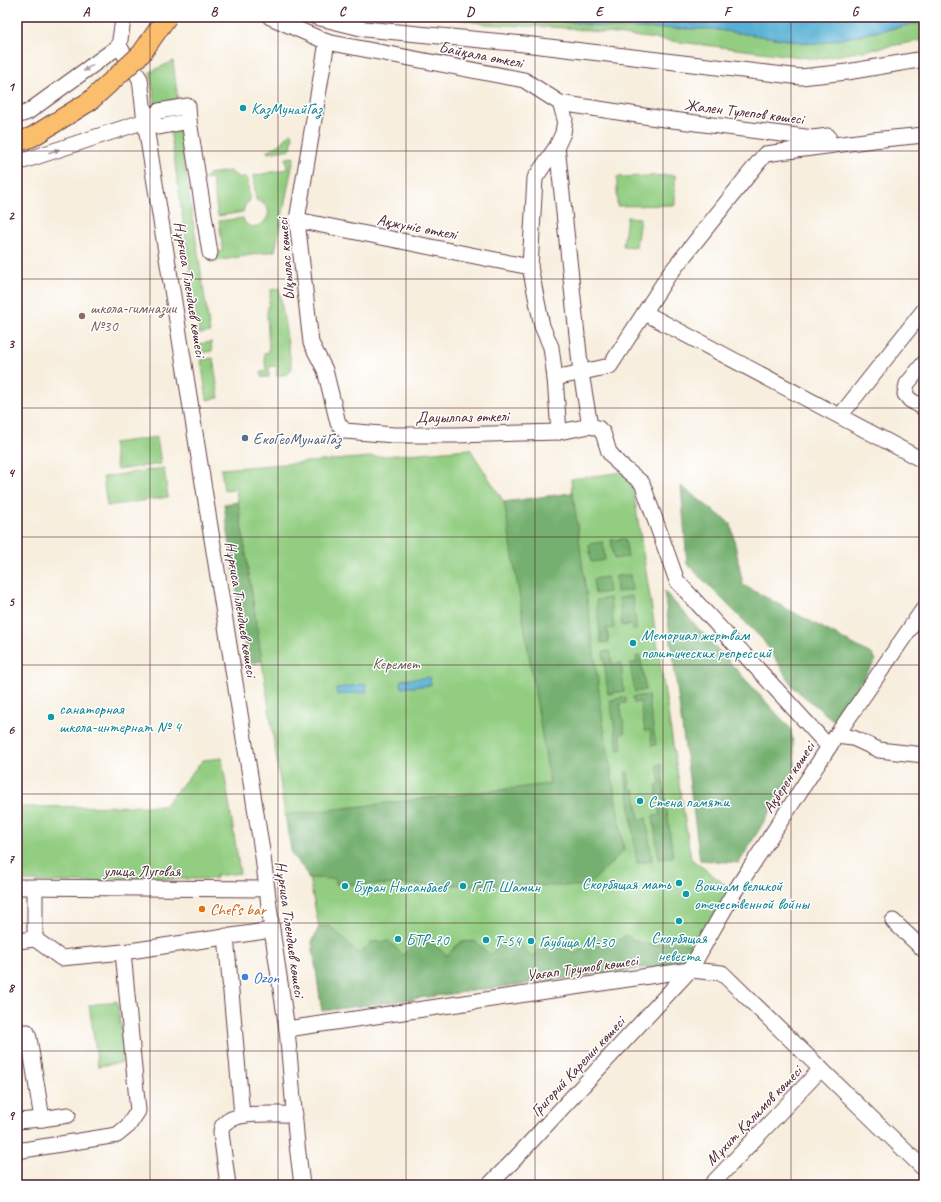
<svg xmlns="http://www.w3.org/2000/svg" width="941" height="1202" viewBox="0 0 941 1202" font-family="Caveat,sans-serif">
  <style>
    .green { fill: #92cd81; stroke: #6e7656 }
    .forest { fill: #75b06f; stroke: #60684d }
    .water { fill: #57b0d4; stroke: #506880 }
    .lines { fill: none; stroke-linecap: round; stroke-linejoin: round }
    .minor-casing { stroke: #643e46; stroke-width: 17 }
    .minor { stroke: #fff; stroke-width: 15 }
    .major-bridge-casing { stroke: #643e46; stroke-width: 21; stroke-linecap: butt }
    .major-bridge { stroke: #fabe6d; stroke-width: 19 }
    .oneway { fill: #ae9aa0 }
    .grid { fill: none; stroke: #4a1f2b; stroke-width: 1; stroke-opacity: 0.55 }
    .culture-dot { fill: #0f9aa8; stroke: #fff; stroke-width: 1.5 }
    .education-dot { fill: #8d6e63; stroke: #fff; stroke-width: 1.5 }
    .service-dot { fill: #5c6f8a; stroke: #fff; stroke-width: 1.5 }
    .food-dot { fill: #e8710a; stroke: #fff; stroke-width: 1.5 }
    .shop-dot { fill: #3f7fe0; stroke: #fff; stroke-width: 1.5 }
    .labels { text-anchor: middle; stroke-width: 3; stroke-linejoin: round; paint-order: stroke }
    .street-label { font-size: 16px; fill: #4a1f2b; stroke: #fff }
    .culture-label { font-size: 16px; fill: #0d838f; stroke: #fff; text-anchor: start }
    .education-label { font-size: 16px; fill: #785e54; stroke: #fff; text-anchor: start }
    .service-label { font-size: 16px; fill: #4e5e75; stroke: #fff; text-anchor: start }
    .park-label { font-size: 16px; fill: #635c49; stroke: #fff }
    .food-label { font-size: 16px; fill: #c56008; stroke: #fff; text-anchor: start }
    .shop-label { font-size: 16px; fill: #366cbe; stroke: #fff; text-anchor: start }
    .neatline { fill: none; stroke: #4a1f2b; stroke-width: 1.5 }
    .grid-label { font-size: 13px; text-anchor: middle; font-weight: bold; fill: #4a1f2b }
  </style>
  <rect width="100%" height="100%" fill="#fff"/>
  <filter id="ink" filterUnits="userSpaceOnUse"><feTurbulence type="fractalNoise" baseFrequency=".025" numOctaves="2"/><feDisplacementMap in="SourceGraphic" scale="8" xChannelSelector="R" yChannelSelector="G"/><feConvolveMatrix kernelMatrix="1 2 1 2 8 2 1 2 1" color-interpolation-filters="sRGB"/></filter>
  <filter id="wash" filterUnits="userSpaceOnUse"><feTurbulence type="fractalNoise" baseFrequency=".012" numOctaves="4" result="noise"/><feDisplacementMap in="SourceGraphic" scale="16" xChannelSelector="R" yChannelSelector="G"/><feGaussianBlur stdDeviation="0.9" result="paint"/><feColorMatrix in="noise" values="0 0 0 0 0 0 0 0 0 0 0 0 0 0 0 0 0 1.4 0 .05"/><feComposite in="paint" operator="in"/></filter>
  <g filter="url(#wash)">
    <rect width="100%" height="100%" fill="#f7eedd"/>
    <g class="green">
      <polygon points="450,17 537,17 611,28 711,29 816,44 924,22 924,40 817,59 567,28 485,24"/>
      <polygon points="173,61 178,102 157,105 155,102 150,72"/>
      <polygon points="179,128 210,332 199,334 170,129"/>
      <polygon points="290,133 293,135 291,149 268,153 267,151 281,144"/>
      <path d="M 294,157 L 275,251 L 210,262 L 208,253 L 223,251 L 219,221 L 243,218 C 249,241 288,212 256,200 L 253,176 L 287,169 L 286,158 Z"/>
      <polygon points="229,171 240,178 247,177 250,201 245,205 243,212 218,216 212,178 205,179 205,177 208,174"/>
      <polygon points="675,175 675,205 617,206 617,177"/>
      <polygon points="627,217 640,218 636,247 623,246"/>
      <polygon points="279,288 292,369 288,374 276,376 277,366 269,367 269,377 261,377 261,372 266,371 264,353 269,352 267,313 271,290"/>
      <polygon points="211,342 212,351 200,353 199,344"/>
      <polygon points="213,358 219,398 207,400 201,360"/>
      <polygon points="157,437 161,464 117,470 113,443"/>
      <polygon points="470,449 504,502 572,493 571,479 623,472 632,482 691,859 730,888 687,962 322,1011 312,942 319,927 309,878 308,878 306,871 292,855 285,815 236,489 224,490 221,469"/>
      <polygon points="164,468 168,497 107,506 103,477"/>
      <polygon points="222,758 240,873 216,876 215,879 110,879 107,883 17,881 17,807 164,806 203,760"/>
      <polygon points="117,1001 126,1062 98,1066 89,1005"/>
    </g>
    <g class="forest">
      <polygon points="681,486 731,524 743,585 873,655 876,660 834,721 794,688 763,640 687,564"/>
      <polygon points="573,493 603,721 624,850 588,886 336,884 336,879 308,878 306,871 292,855 285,815 550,784 504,502"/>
      <polygon points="238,502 262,661 247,664 224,504"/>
      <polygon points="625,539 628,557 614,559 611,540"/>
      <polygon points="603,542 605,560 591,562 589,544"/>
      <polygon points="630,575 632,590 617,592 616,576"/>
      <polygon points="607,577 609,592 595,594 593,579"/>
      <polygon points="664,591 791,729 796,768 739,863 700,860"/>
      <polygon points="632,596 637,630 633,630 632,625 622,626 619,598"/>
      <polygon points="610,598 614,628 607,629 609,642 601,643 596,600"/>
      <polygon points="610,651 612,664 621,663 624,691 608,694 603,652"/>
      <polygon points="636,656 640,656 646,690 635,692 630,664 637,662"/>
      <polygon points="648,695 656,745 652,746 650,730 645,731 640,702 634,703 633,697"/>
      <polygon points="626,697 626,703 620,704 625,733 620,734 622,749 618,750 610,700"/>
      <polygon points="661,764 673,857 659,859 653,816 660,815 656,786 660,785 657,765"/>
      <polygon points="625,772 628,772 631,791 635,790 639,819 646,818 652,861 637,863"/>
      <polygon points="330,926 359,954 372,942 389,941 403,955 415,941 432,942 447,956 460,942 475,941 490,955 503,942 518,942 532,956 548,941 561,942 574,955 589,941 606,941 613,946 625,935 636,941 647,944 659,945 671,942 697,945 687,962 322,1011 312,942 319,927"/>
    </g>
    <g class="water">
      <polygon points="537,17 924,17 924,22 816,44 711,29 611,28"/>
      <polygon points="430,677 431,685 402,688 401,680"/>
      <polygon points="366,684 367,692 337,695 336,688"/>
    </g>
  </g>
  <g filter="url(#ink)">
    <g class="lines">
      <defs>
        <g id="minor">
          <polyline points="270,17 327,42 524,80 560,103 565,119 563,133 557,146 535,178 530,267 542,326 551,347 555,378 559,432"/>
          <polyline points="316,17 365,29 524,44 801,77 847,72 924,59"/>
          <polyline points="327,42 297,220 311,343 325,370 338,423 345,431 394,435 455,435 559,432 590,426 598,428 603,433 609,452 618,463 642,483 677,581 829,747"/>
          <polyline points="119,46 140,79 145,121 263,857 272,930 287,1029 297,1145 302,1185"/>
          <polyline points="119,46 123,20 124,17"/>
          <polyline points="560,103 657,118 813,138 828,136"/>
          <polyline points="17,116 28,112 119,46"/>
          <polyline points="145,121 159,127 189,121 210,253"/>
          <polyline points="557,146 581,373 590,426"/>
          <polyline points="17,163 145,121 159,111 188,106 189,121"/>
          <polyline points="297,220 530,267"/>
          <polyline points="645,313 924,461"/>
          <polyline points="924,363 907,384 905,394 910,400 924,408"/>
          <polyline points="555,378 610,366 668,276 765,154 873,140 924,135"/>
          <polyline points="840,416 924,310"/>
          <polyline points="836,736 853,738 879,750 924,755"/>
          <polyline points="17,887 267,889"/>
          <polyline points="893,921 924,950"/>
          <polyline points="226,936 242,1115"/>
          <polyline points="35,939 35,887"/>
          <polyline points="17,941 35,939 61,958 123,952 272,930"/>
          <polyline points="287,1029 690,970 722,973 924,1169"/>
          <polyline points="17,1032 27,1032 29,1038 42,1119 17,1121"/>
          <polyline points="42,1119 68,1115"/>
          <polyline points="17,1151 117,1135 128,1126 138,1111 123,952"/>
          <path d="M 228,1185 L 221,1133 C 221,1130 222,1126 224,1124 C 237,1110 277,1115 295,1114"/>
          <polyline points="489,1185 512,1162 690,970 733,894 836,736 924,608"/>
          <polyline points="711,1185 821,1069"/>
        </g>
      </defs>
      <use href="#minor" class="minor-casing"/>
      <use href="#minor" class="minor"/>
      <defs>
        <polyline id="major-bridge" points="17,142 32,137 90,101 141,54 167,17"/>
      </defs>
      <use href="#major-bridge" class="major-bridge-casing"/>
      <use href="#major-bridge" class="major-bridge"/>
    </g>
    <defs><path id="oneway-solid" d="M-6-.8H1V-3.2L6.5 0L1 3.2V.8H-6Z"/></defs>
    <g class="oneway">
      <use href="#oneway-solid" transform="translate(88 68) rotate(144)"/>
      <use href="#oneway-solid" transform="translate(54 151) rotate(-18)"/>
    </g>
  </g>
  <path class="grid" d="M 150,17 L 150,1185M 278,17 L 278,1185M 406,17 L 406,1185M 535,17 L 535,1185M 663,17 L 663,1185M 791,17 L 791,1185M 17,151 L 924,151M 17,279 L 924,279M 17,408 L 924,408M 17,537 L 924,537M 17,665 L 924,665M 17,794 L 924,794M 17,923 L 924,923M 17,1051 L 924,1051"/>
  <g class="culture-dot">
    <circle cx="243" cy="108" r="4"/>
    <circle cx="633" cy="643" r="4"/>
    <circle cx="51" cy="717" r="4"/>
    <circle cx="640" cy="801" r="4"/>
    <circle cx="679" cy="883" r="4"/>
    <circle cx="345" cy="886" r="4"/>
    <circle cx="463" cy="886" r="4"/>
    <circle cx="686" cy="894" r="4"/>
    <circle cx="679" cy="921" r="4"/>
    <circle cx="398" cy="939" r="4"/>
    <circle cx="486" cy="940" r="4"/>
    <circle cx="531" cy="941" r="4"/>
  </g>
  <circle class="education-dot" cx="82" cy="316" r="4"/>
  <circle class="service-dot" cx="245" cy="438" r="4"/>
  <circle class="food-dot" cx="202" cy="909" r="4"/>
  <circle class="shop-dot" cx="245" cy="977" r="4"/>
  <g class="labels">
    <g class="street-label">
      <text transform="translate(481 54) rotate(11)" y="6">Байқала өткелі</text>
      <text transform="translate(744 111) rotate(7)" y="6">Жален Тулепов көшесі</text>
      <text transform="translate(417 226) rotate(11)" y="6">Ақжүніс өткелі</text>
      <text transform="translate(285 259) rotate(-95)" y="6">Ықылас көшесі</text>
      <text transform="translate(191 289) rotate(81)" y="6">Нұрғиса Тілендиев көшесі</text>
      <text transform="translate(462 416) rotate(-1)" y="6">Дауылпаз өткелі</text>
      <text transform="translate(242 609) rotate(81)" y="6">Нұрғиса Тілендиев көшесі</text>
      <text transform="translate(788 777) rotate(-57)" y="6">Ақберен көшесі</text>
      <text x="142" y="876">улица Луговая</text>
      <text transform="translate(291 929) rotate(82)" y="6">Нұрғиса Тілендиев көшесі</text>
      <text transform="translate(582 967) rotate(-8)" y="6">Уағап Трумов көшесі</text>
      <text transform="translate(577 1066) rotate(-47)" y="6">Григорий Карелин көшесі</text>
      <text transform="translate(753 1115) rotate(-46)" y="6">Мұхит Қалимов көшесі</text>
    </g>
    <g class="culture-label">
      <text x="251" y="114">КазМунайГаз</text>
      <text x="641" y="640">Мемориал жертвам<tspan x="641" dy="18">политических репрессий</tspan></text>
      <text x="59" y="714">санаторная<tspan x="59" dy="18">школа-интернат № 4</tspan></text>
      <text x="648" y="807">Стена памяти</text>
      <text x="671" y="889" text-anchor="end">Скорбящая мать</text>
      <text x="694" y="891">Воинам великой<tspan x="694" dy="18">отечественной войны</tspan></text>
      <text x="353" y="892">Буран Нысанбаев</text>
      <text x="471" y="892">Г.П. Шамин</text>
      <text x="679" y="943" text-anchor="middle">Скорбящая<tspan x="679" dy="18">невеста</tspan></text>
      <text x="406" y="945">БТР-70</text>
      <text x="494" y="946">Т-54</text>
      <text x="539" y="947">Гаубица М-30</text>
    </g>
    <g class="education-label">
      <text x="90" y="313">школа-гимназии<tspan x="90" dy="18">№30</tspan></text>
    </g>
    <g class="service-label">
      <text x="253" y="444">ЕкоГеоМунайГаз</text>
    </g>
    <g class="park-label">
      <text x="396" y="669">Керемет</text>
    </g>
    <g class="food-label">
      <text x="210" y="915">Chef’s bar</text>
    </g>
    <g class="shop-label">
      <text x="253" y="983">Ozon</text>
    </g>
  </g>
  <rect width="941" height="1202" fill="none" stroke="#fff" stroke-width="44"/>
  <rect x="22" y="22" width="897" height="1158" class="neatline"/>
  <g class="grid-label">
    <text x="86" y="16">A</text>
    <text x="214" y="16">B</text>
    <text x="342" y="16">C</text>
    <text x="470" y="16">D</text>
    <text x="599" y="16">E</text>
    <text x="727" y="16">F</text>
    <text x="855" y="16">G</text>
    <text x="11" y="91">1</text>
    <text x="11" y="220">2</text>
    <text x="11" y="348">3</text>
    <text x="11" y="477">4</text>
    <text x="11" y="606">5</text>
    <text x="11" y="734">6</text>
    <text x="11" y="863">7</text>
    <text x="11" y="992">8</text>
    <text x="11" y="1120">9</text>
  </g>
</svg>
